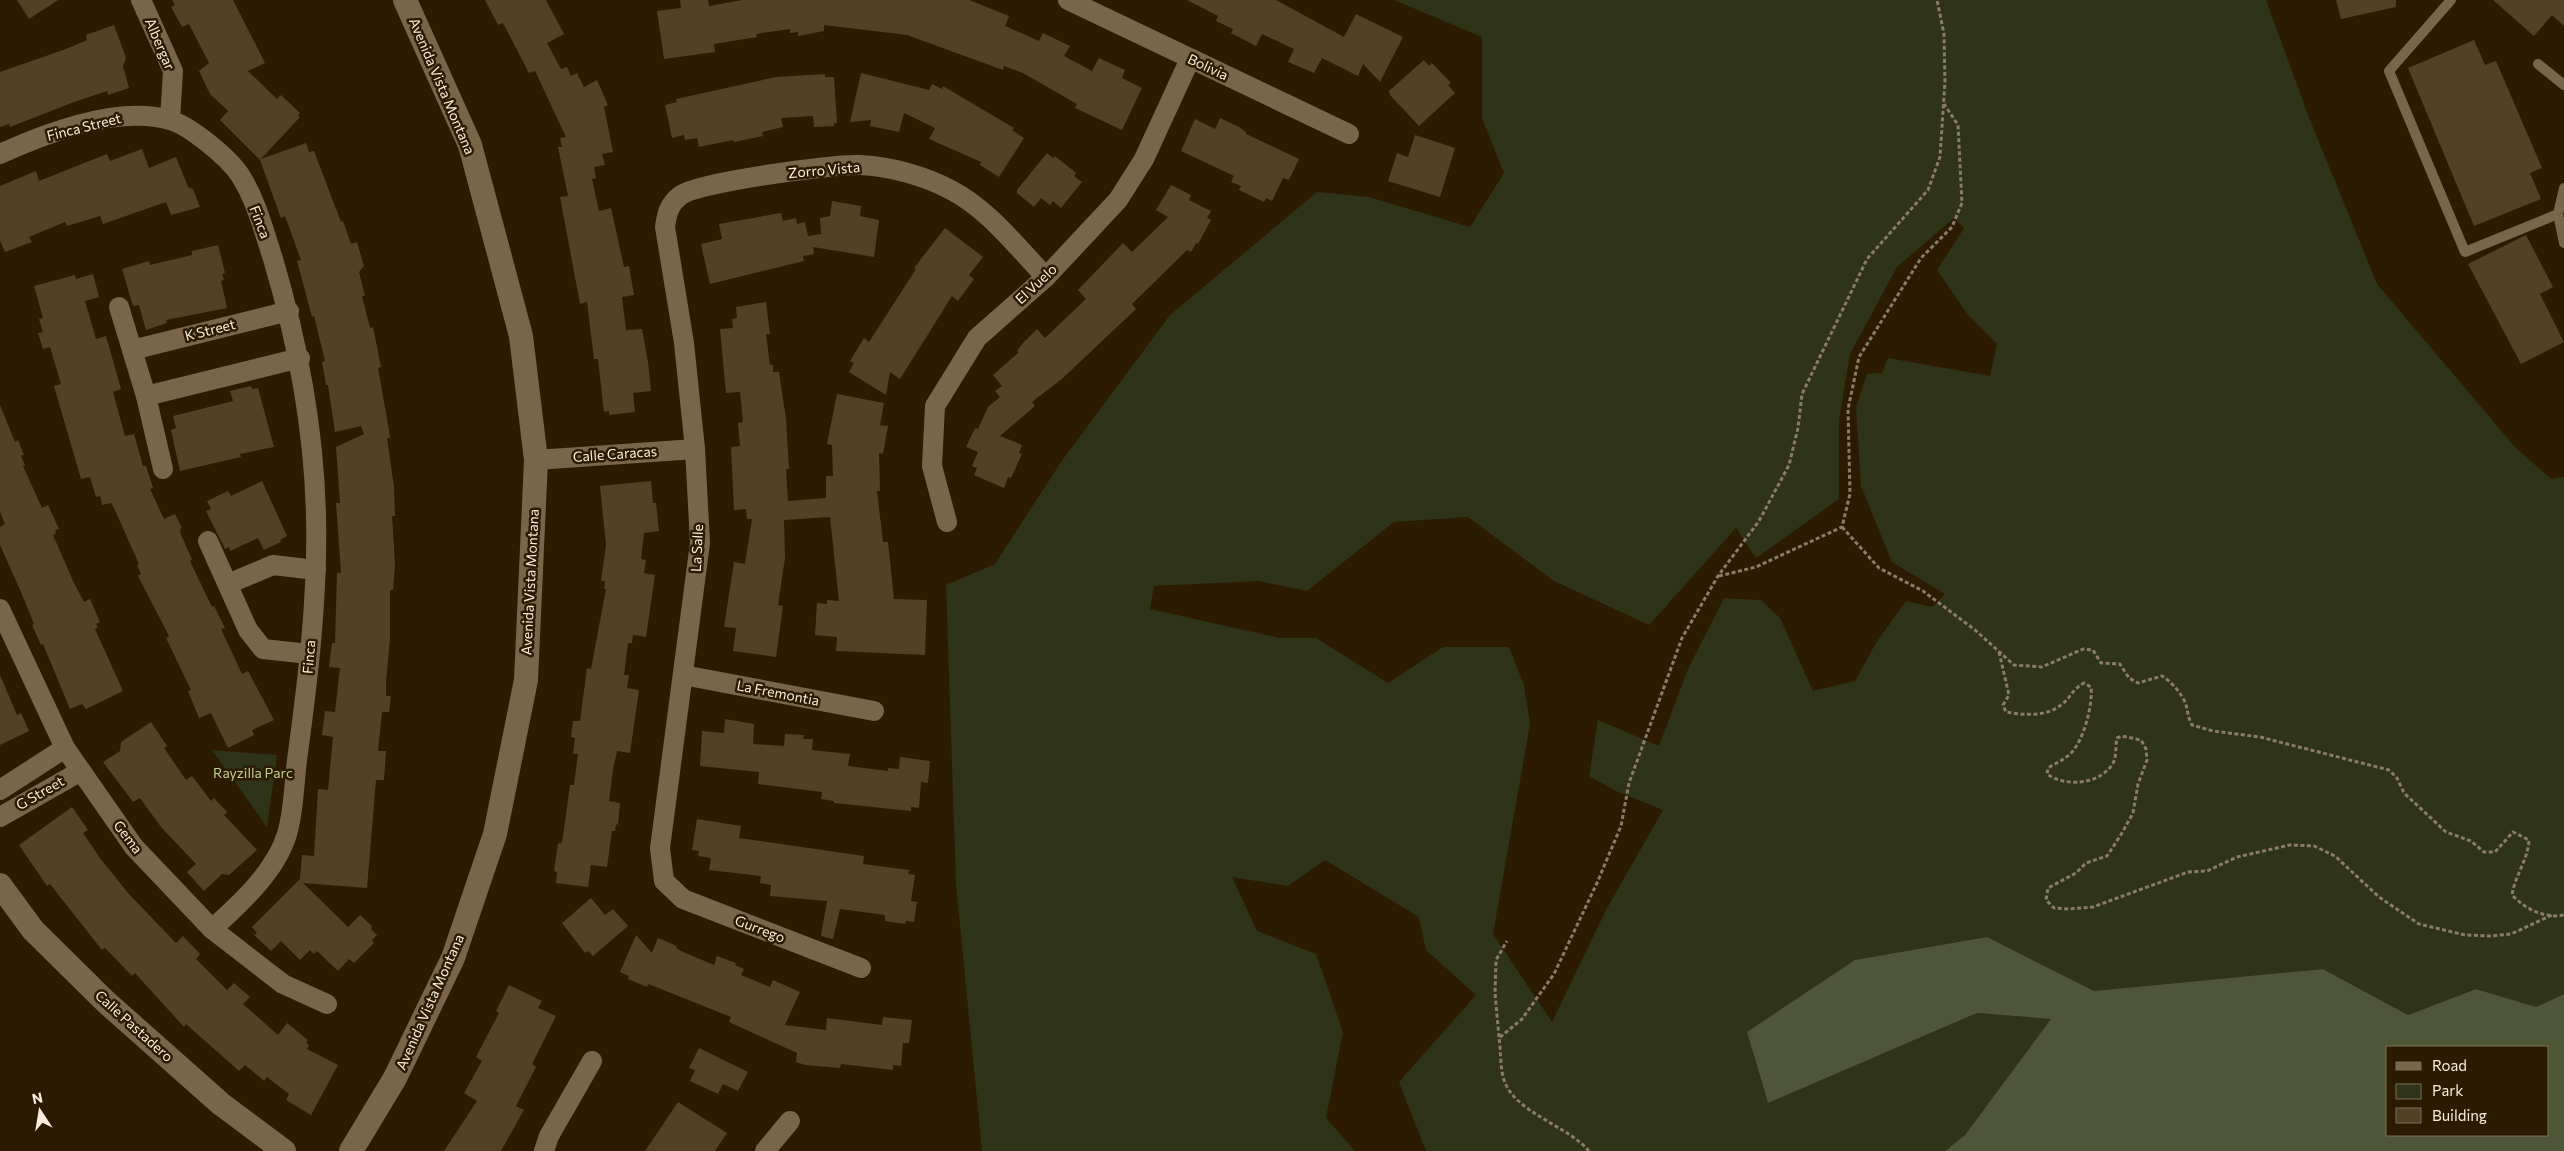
<svg xmlns="http://www.w3.org/2000/svg" width="2564" height="1151" viewBox="0 0 2564 1151" font-family="Commissioner,sans-serif">
  <style>
    .green { fill: #2f3317; fill-rule: evenodd }
    .forest { fill: #4f5537; fill-rule: evenodd }
    .building { fill: #534127 }
    .lines { fill: none; stroke-linecap: round; stroke-linejoin: round }
    .path { stroke: #8b7c67; stroke-width: 3; stroke-dasharray: 4 2.5; stroke-linecap: butt }
    .service { stroke: #796549; stroke-width: 10 }
    .minor { stroke: #796549; stroke-width: 20 }
    .tertiary { stroke: #796549; stroke-width: 24 }
    .labels { text-anchor: middle; stroke-width: 5; stroke-linejoin: round; paint-order: stroke }
    .street-label { font-size: 14px; fill: #f9eddd; stroke: #2c1b01 }
    .park-label { font-size: 14px; fill: #c2ce95; stroke: #2c1b01 }
  </style>
  <rect width="100%" height="100%" fill="#2c1b01"/>
  <g class="green">
    <path d="M 1394,0 L 2266,0 L 2308,115 L 2377,284 L 2515,447 L 2551,479 L 2564,477 L 2564,994 L 2536,1007 L 2476,989 L 2408,1015 L 2323,969 L 2094,991 L 1987,937 L 1747,1032 L 1768,1103 L 1977,1013 L 2052,1019 L 1965,1135 L 1945,1151 L 1426,1151 L 1399,1082 L 1476,995 L 1426,950 L 1419,917 L 1325,860 L 1288,886 L 1232,877 L 1257,931 L 1316,954 L 1343,1032 L 1326,1118 L 1355,1151 L 982,1151 L 956,884 L 946,585 L 995,564 L 1061,462 L 1170,315 L 1317,192 L 1369,197 L 1470,227 L 1504,173 L 1482,118 L 1482,37 ZM 1954,218 L 1964,228 L 1937,270 L 1968,315 L 1997,344 L 1990,376 L 1888,358 L 1882,373 L 1867,374 L 1856,407 L 1861,486 L 1892,562 L 1945,594 L 1932,607 L 1906,601 L 1876,643 L 1855,681 L 1813,691 L 1780,618 L 1761,600 L 1724,598 L 1688,669 L 1659,746 L 1598,720 L 1589,776 L 1616,791 L 1663,810 L 1607,908 L 1552,1022 L 1493,934 L 1530,724 L 1524,685 L 1509,647 L 1443,647 L 1388,683 L 1316,638 L 1280,638 L 1150,609 L 1154,586 L 1258,581 L 1307,591 L 1394,522 L 1468,517 L 1554,581 L 1649,625 L 1736,528 L 1756,558 L 1839,499 L 1839,420 L 1850,354 L 1897,267 Z"/>
    <polygon points="212,750 277,755 267,827"/>
  </g>
  <path class="forest" d="M 1987,937 L 2094,991 L 2323,969 L 2408,1015 L 2476,989 L 2536,1007 L 2564,994 L 2564,1151 L 1945,1151 L 1965,1135 L 2051,1019 L 1977,1013 L 1768,1103 L 1747,1032 L 1855,960 ZM 2388,1047 L 2548,1047 L 2548,1135 L 2388,1135 Z"/>
  <g class="building">
    <polygon points="17,0 58,0 29,19"/>
    <polygon points="172,0 233,0 265,63 248,71 277,99 281,95 300,113 298,116 300,117 261,159 306,143 309,152 314,151 341,222 343,221 351,244 357,242 364,266 359,272 365,296 362,296 370,328 373,327 381,367 378,368 389,430 390,438 387,438 394,487 395,516 392,516 395,564 393,590 390,590 390,638 386,682 386,696 391,696 389,712 382,712 378,751 386,751 384,780 376,780 367,888 303,883 348,927 360,915 372,926 371,929 377,935 372,940 374,943 354,963 349,959 338,971 317,951 314,954 310,950 300,960 281,941 271,951 254,935 257,933 252,927 300,879 302,855 314,856 318,789 328,790 333,737 322,735 325,711 335,712 340,668 329,667 332,643 335,643 337,573 341,573 336,503 340,503 336,447 364,434 361,426 335,432 328,385 326,385 322,362 325,361 314,316 312,317 297,261 301,260 285,216 281,218 260,160 220,120 228,111 210,94 199,71 209,63 189,24 182,27 171,7 175,5"/>
    <polygon points="485,0 546,0 564,34 547,43 561,69 567,67 571,76 577,73 584,87 597,80 608,105 604,107 613,152 602,154 605,165 594,167 596,178 592,179 599,211 611,208 624,267 629,266 634,295 622,297 626,330 642,329 648,362 651,391 633,393 635,412 609,415 609,411 604,412 598,359 594,359 587,302 580,304 560,197 568,196 558,147 562,147 560,138 566,137 535,71 529,73 503,23 498,25"/>
    <polygon points="680,0 708,0 709,6 742,0 969,0 1009,16 1005,26 1039,41 1043,33 1070,46 1064,56 1092,71 1099,58 1125,70 1122,78 1142,88 1122,130 1075,108 1077,104 1023,73 1004,66 1003,70 907,35 824,25 824,31 798,36 798,32 790,33 790,29 756,34 757,37 714,44 715,52 664,59 657,11 681,8"/>
    <polygon points="1187,0 1276,0 1344,37 1356,14 1403,37 1380,82 1363,64 1358,76 1322,58 1314,73 1288,62 1294,49 1262,34 1256,46 1231,33 1233,29 1216,21 1218,16"/>
    <polygon points="2336,0 2396,0 2396,7 2341,19"/>
    <polygon points="2493,0 2564,0 2564,26 2552,15 2534,36"/>
    <polygon points="114,25 126,58 123,66 129,88 108,95 107,91 74,102 10,127 9,124 0,127 0,72 66,49 87,40 86,35"/>
    <polygon points="2474,40 2485,65 2496,61 2542,168 2530,173 2541,199 2474,226 2408,68"/>
    <polygon points="1424,60 1429,66 1432,63 1451,83 1448,85 1455,93 1419,126 1390,95 1389,91"/>
    <polygon points="861,73 929,90 932,84 942,89 943,86 1014,128 1012,130 1024,138 999,177 980,165 981,162 929,139 935,128 904,113 899,132 870,126 871,120 850,122"/>
    <polygon points="825,74 825,77 834,77 837,123 834,123 834,126 814,127 813,116 781,118 783,127 762,132 763,136 734,142 733,140 699,147 697,138 685,140 684,135 672,138 665,105 677,102 676,99 776,77"/>
    <polygon points="1220,118 1239,127 1246,132 1246,134 1299,159 1289,180 1283,178 1272,201 1266,198 1264,202 1239,190 1241,186 1231,182 1234,176 1181,151 1195,119 1215,129"/>
    <polygon points="1415,135 1455,148 1440,197 1388,181 1397,153 1408,157"/>
    <polygon points="142,149 149,168 176,157 188,187 193,189 200,207 171,215 166,202 103,224 100,216 67,226 65,222 29,237 32,242 5,252 0,241 0,186 36,171 39,181 107,154 110,161"/>
    <polygon points="1047,153 1053,158 1055,156 1076,173 1074,176 1082,182 1061,208 1053,201 1050,205 1041,198 1034,207 1017,193 1017,190"/>
    <polygon points="1171,185 1191,195 1189,200 1211,211 1207,218 1211,220 1198,244 1196,243 1191,252 1187,250 1132,304 1136,309 1063,378 1032,402 1035,406 1000,436 1022,445 1019,453 1022,454 1011,478 1008,477 1004,488 974,475 977,468 972,466 978,452 966,447 975,428 978,429 988,407 1000,397 995,391 1002,386 993,375 1019,352 1017,351 1022,344 1037,329 1045,338 1086,299 1078,290 1123,243 1132,252 1168,217 1156,210"/>
    <polygon points="832,201 861,206 860,216 879,220 874,257 813,247 814,254 803,256 804,261 710,284 701,244 722,239 719,224 781,213 783,221 796,218 797,224 805,222 808,236 821,234 820,218 830,216"/>
    <polygon points="945,228 983,257 969,275 974,279 958,301 952,296 900,379 890,372 886,395 849,372 854,363 850,361 864,338 869,342 916,269 914,268"/>
    <polygon points="2526,235 2553,287 2540,294 2564,342 2521,364 2468,264"/>
    <polygon points="218,245 225,273 222,274 224,280 221,281 227,308 166,320 167,323 146,330 139,305 133,306 122,269 149,261 150,265 192,255 192,251"/>
    <polygon points="93,274 99,297 85,301 96,339 106,336 121,389 113,392 125,436 134,434 143,466 146,466 153,488 150,489 164,519 175,514 182,528 180,529 181,535 192,559 190,561 212,607 214,606 225,628 221,629 242,674 248,671 274,720 252,730 254,735 228,748 211,713 199,718 188,691 191,690 166,638 169,636 138,576 141,574 137,565 139,564 113,506 111,503 102,505 100,496 96,497 90,477 81,479 54,386 61,384 50,347 43,349 38,333 43,332 39,319 43,318 34,286 75,275 76,279"/>
    <polygon points="766,302 770,334 766,334 770,365 773,365 773,372 779,372 786,419 789,469 786,469 788,501 826,498 826,476 833,476 832,445 827,444 837,394 884,403 880,425 888,426 883,454 879,453 880,491 877,491 883,542 888,542 894,599 927,600 925,655 836,651 837,637 815,635 817,603 827,604 827,600 839,601 830,517 784,520 785,558 778,605 783,606 776,657 733,651 736,628 724,627 734,562 745,564 752,519 747,519 746,509 734,510 731,447 740,446 738,423 743,422 740,392 726,393 720,329 733,328 732,319 737,318 736,307"/>
    <polygon points="251,386 252,389 258,388 274,447 240,454 241,457 180,471 171,430 176,428 173,416 233,401 230,391"/>
    <polygon points="0,405 15,442 18,440 24,455 21,456 25,465 23,466 42,508 48,505 59,529 55,530 56,533 53,535 74,583 84,602 90,599 100,622 96,624 98,627 95,629 123,691 86,709 82,704 70,709 43,644 41,645 32,625 34,624 21,592 0,545 0,527 5,524 0,512"/>
    <polygon points="262,481 287,536 280,540 281,542 264,550 258,538 230,551 229,547 225,549 206,511 211,509 207,501 228,491 231,496"/>
    <polygon points="651,481 653,503 656,503 659,531 644,533 641,559 646,560 644,573 655,575 646,637 633,635 632,643 628,643 624,675 629,675 627,688 639,690 630,753 617,751 613,770 609,801 620,803 618,825 616,824 615,831 612,831 607,867 591,865 588,887 556,883 557,872 554,871 558,843 561,844 563,837 570,785 574,785 578,754 573,754 575,738 571,737 573,721 580,721 587,668 591,669 606,589 604,589 605,581 601,581 606,545 600,486"/>
    <polygon points="0,675 17,715 21,713 29,731 0,745"/>
    <polygon points="725,719 754,724 753,744 784,746 785,734 804,735 803,739 813,739 812,750 850,754 848,766 888,771 888,768 899,769 900,757 930,761 928,783 921,782 919,808 911,807 911,811 834,803 834,801 821,799 822,792 758,784 759,772 700,766 702,731 724,733"/>
    <polygon points="151,722 167,746 164,748 186,780 192,776 211,801 214,798 227,812 224,815 257,850 229,875 222,874 204,891 187,872 196,864 161,827 140,798 133,802 103,762 120,751 121,742"/>
    <polygon points="72,807 88,830 83,833 100,858 128,893 176,943 183,936 200,954 196,959 227,990 234,983 250,997 243,1004 278,1035 287,1023 308,1040 306,1043 309,1045 307,1049 338,1065 311,1115 286,1100 289,1094 267,1077 264,1081 245,1065 239,1071 186,1024 184,1027 135,973 132,976 105,948 102,950 50,884 47,886 19,845"/>
    <polygon points="697,819 741,826 739,838 864,856 863,864 909,870 908,874 915,875 911,901 917,902 914,922 906,921 905,924 885,921 885,915 840,909 833,939 821,936 827,901 770,896 771,885 760,883 761,876 709,870 711,858 698,856 699,851 692,850"/>
    <polygon points="591,898 605,915 613,909 628,926 593,956 588,951 585,953 562,923"/>
    <polygon points="636,935 652,953 658,938 677,946 676,948 683,952 714,965 717,956 736,963 735,965 744,969 741,975 770,987 773,980 800,992 785,1025 826,1030 827,1018 882,1025 883,1017 912,1020 909,1043 903,1043 901,1066 893,1065 893,1070 841,1064 840,1068 805,1065 796,1062 797,1053 729,1022 731,1017 661,989 648,984 647,987 628,979 629,976 620,972"/>
    <polygon points="509,985 542,1001 538,1008 556,1016 532,1064 536,1067 516,1106 524,1110 501,1151 444,1151 477,1101 464,1093 482,1061 476,1057 499,1013 496,1011"/>
    <polygon points="699,1048 748,1072 738,1091 723,1084 718,1094 690,1081 695,1070 689,1068"/>
    <polygon points="678,1102 727,1133 715,1151 645,1151"/>
  </g>
  <g class="lines">
    <g class="path">
      <path d="M 1842,527 L 1879,568 L 1923,591 L 1975,630 L 2014,665 L 2042,667 L 2083,649 L 2093,650 L 2101,663 L 2120,664 L 2129,678 L 2138,683 L 2162,676 C 2171,681 2183,695 2186,705 C 2188,712 2188,718 2192,725 L 2213,731 L 2260,737 L 2389,770 L 2397,778 L 2404,793 L 2446,832 L 2471,841 L 2484,852 L 2495,852 L 2513,832 L 2529,840 C 2528,860 2515,875 2512,895 C 2525,909 2545,919 2564,915"/>
      <polyline points="1719,576 1756,567 1842,527 1850,494 1848,409 1859,357 1921,258 1952,227 1962,203 1958,125 1944,104"/>
      <path d="M 1999,652 L 2009,695 L 2003,705 L 2006,712 C 2024,715 2046,717 2061,705 C 2072,697 2070,691 2084,683 L 2091,687 C 2093,704 2084,740 2071,753 C 2064,760 2056,763 2048,768 L 2047,774 C 2065,787 2098,785 2112,765 C 2117,758 2115,747 2117,738 L 2122,736 L 2141,740 L 2146,749 L 2147,760 L 2138,784 L 2133,813 L 2122,833 L 2107,856 L 2086,863 L 2076,873 L 2048,888 L 2046,900 L 2054,908 L 2069,909 L 2093,907 L 2188,872 L 2207,871 L 2237,857 L 2290,845 L 2314,846 L 2335,856 L 2379,897 L 2419,924 L 2465,935 L 2490,936 L 2511,934 L 2552,915"/>
      <polyline points="1499,1037 1495,993 1496,960 1507,941"/>
      <path d="M 1589,1151 C 1568,1126 1514,1112 1504,1080 C 1500,1068 1501,1051 1499,1038 L 1522,1019 L 1554,974 L 1597,883 L 1621,826 L 1629,783 L 1682,638 L 1718,576 L 1759,521 L 1789,465 L 1798,428 L 1802,394 L 1867,259 L 1928,190 L 1940,157 L 1945,81 L 1944,34 L 1937,0"/>
    </g>
    <g class="service">
      <polyline points="2451,0 2389,71 2465,252 2558,214 2564,188"/>
      <polyline points="2538,64 2564,85"/>
      <polyline points="2558,214 2564,243"/>
    </g>
    <g class="minor">
      <polyline points="141,0 173,71 170,120"/>
      <polyline points="1068,0 1349,134"/>
      <path d="M 0,154 C 46,133 119,105 170,120 C 190,126 228,157 240,175 C 256,200 264,231 273,259 C 298,343 314,428 316,516 C 318,597 308,679 297,760 C 294,784 294,811 287,834 C 276,871 240,904 212,929"/>
      <polyline points="119,307 146,396 163,469"/>
      <polyline points="132,350 289,311"/>
      <polyline points="146,396 300,358"/>
      <polyline points="536,460 695,449"/>
      <polyline points="947,522 932,466 935,406 977,338 1046,277 1118,200 1144,159 1190,59"/>
      <polyline points="208,541 248,630 263,649 309,654"/>
      <polyline points="228,584 273,565 316,570"/>
      <polyline points="0,609 65,748 134,847 212,929 283,984 327,1004"/>
      <polyline points="683,675 874,711"/>
      <polyline points="0,790 65,748"/>
      <polyline points="0,817 81,771"/>
      <path d="M 861,968 L 683,899 L 664,881 L 660,848 L 700,543 L 695,449 L 684,343 L 665,227 C 667,213 669,204 681,195 C 699,182 834,164 860,165 C 889,166 925,176 951,190 C 988,209 1017,247 1046,277"/>
      <polyline points="544,1151 549,1136 592,1061"/>
      <polyline points="765,1151 790,1121"/>
    </g>
    <g class="tertiary">
      <polyline points="0,885 33,930 106,1002 221,1104 284,1151"/>
      <polyline points="351,1151 395,1078 453,958 495,834 526,680 536,460 521,336 470,145 405,0"/>
    </g>
  </g>
  <g class="labels">
    <g class="street-label">
      <text transform="translate(160 44) rotate(67)" y="5">Albergar</text>
      <text transform="translate(1208 67) rotate(25)" y="5">Bolivia</text>
      <text transform="translate(442 86) rotate(67)" y="5">Avenida Vista Montana</text>
      <text transform="translate(84 127) rotate(-14)" y="5">Finca Street</text>
      <text transform="translate(824 170) rotate(-5)" y="5">Zorro Vista</text>
      <text transform="translate(260 222) rotate(69)" y="5">Finca</text>
      <text transform="translate(1036 284) rotate(-43)" y="5">El Vuelo</text>
      <text transform="translate(210 330) rotate(-14)" y="5">K Street</text>
      <text transform="translate(615 454) rotate(-4)" y="5">Calle Caracas</text>
      <text transform="translate(697 548) rotate(-87)" y="5">La Salle</text>
      <text transform="translate(530 582) rotate(-87)" y="5">Avenida Vista Montana</text>
      <text transform="translate(309 657) rotate(-85)" y="5">Finca</text>
      <text transform="translate(778 693) rotate(11)" y="5">La Fremontia</text>
      <text transform="translate(40 793) rotate(-30)" y="5">G Street</text>
      <text transform="translate(128 837) rotate(53)" y="5">Gema</text>
      <text transform="translate(760 929) rotate(21)" y="5">Gurrego</text>
      <text transform="translate(430 1002) rotate(-66)" y="5">Avenida Vista Montana</text>
      <text transform="translate(134 1026) rotate(42)" y="5">Calle Pastadero</text>
    </g>
    <g class="park-label">
      <text x="253" y="778">Rayzilla Parc</text>
    </g>
  </g>
  <rect x="2386" y="1046" width="162" height="90" fill="#2c1b01" stroke="#7e6f59"/>
  <rect x="2396" y="1062" width="25" height="8" fill="#796549" stroke="#7e6f59"/>
  <text x="2432" y="1071" font-size="15" fill="#f9eddd">Road</text>
  <rect x="2396" y="1084" width="25" height="15" fill="#2f3317" stroke="#7e6f59"/>
  <text x="2432" y="1096" font-size="15" fill="#f9eddd">Park</text>
  <rect x="2396" y="1108" width="25" height="15" fill="#534127" stroke="#7e6f59"/>
  <text x="2432" y="1121" font-size="15" fill="#f9eddd">Building</text>
  <g transform="translate(40 1111) rotate(348)" stroke="#2c1b01" stroke-width="4" paint-order="stroke">
  <path d="M0-4L9 19L0 12L-9 19Z" fill="#f9eddd"/>
  <text y="-8" font-size="14" font-weight="bold" text-anchor="middle" fill="#f9eddd">N</text>
  </g>
</svg>
